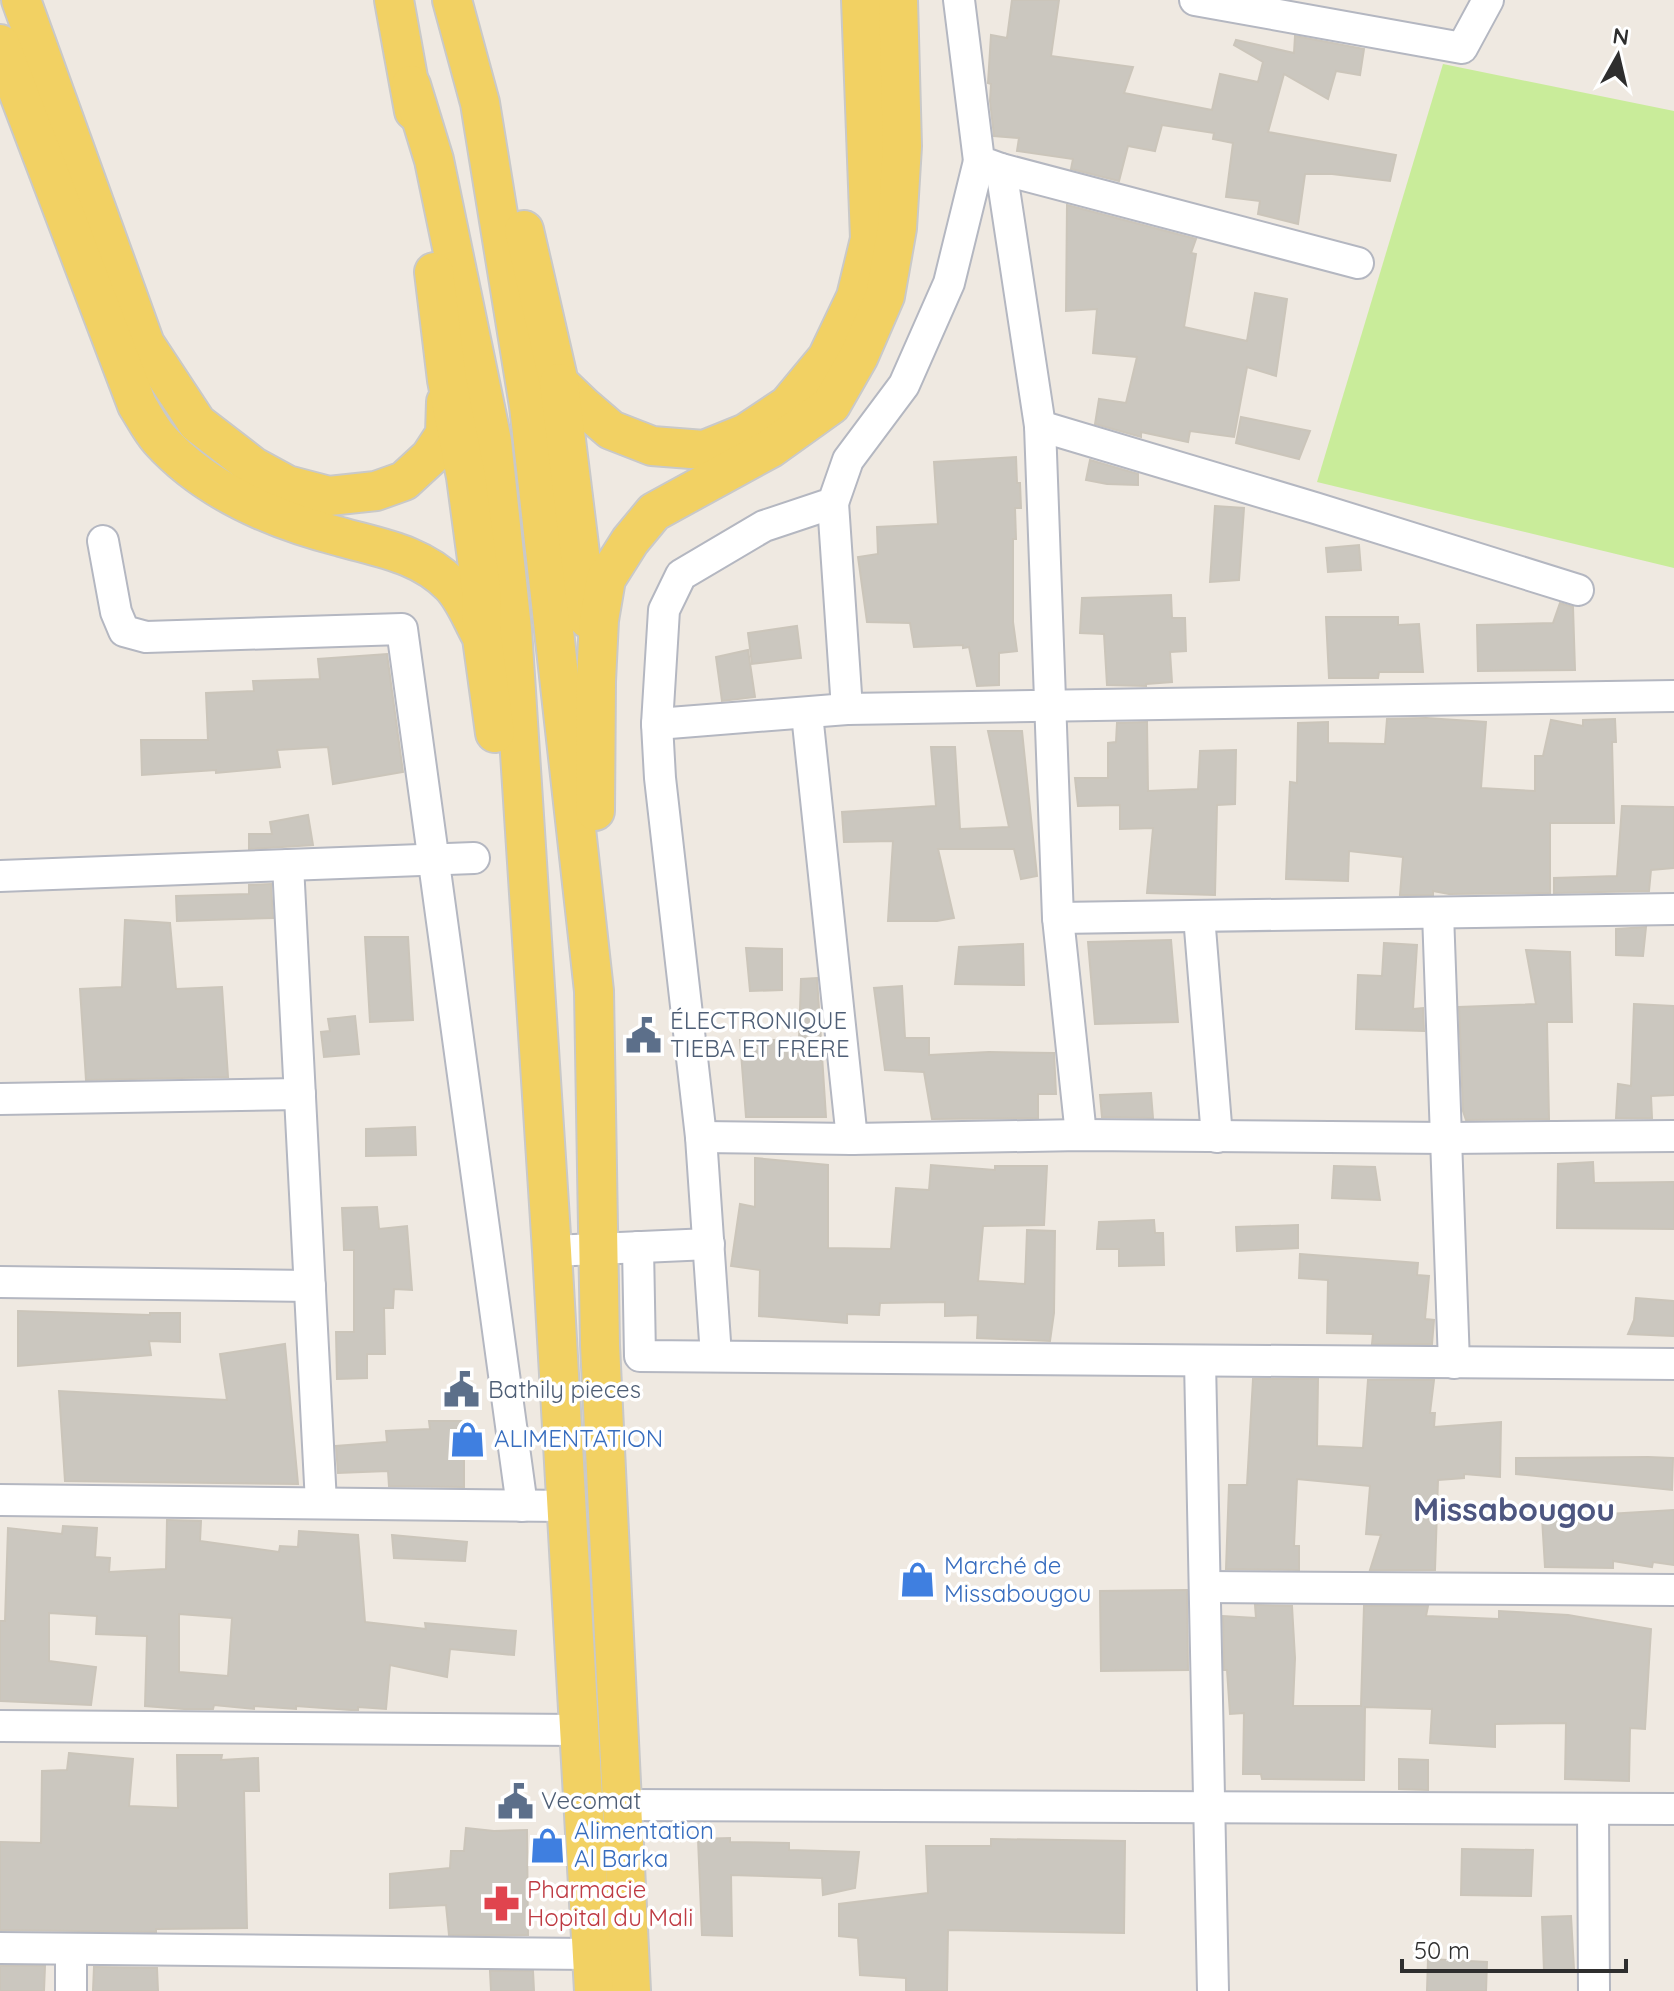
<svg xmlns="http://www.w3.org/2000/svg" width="1674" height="1991" viewBox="0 0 1674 1991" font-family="Quicksand,sans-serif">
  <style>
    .pitch { fill: #c9ec9a }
    .building { fill: #cbc7bf; stroke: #cbc5ba; stroke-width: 2; fill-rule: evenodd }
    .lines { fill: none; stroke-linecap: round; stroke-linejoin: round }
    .minor-casing { stroke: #b4b7c1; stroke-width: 34 }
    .major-casing { stroke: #c9c9c9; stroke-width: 42 }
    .minor { stroke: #fff; stroke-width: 30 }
    .major { stroke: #f2d163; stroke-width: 38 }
    .labels { text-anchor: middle; stroke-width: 7; stroke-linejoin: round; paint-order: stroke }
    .service-label { font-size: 24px; fill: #4e5e75; stroke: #fff; text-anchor: start }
    .shop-label { font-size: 24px; fill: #366cbe; stroke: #fff; text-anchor: start }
    .health-label { font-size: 24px; fill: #be3a42; stroke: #fff; text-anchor: start }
    .district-label { font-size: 32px; font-weight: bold; fill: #4d5680; stroke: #fff }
  </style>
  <rect width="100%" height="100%" fill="#efe9e1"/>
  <polygon class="pitch" points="1443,64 1674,111 1674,568 1317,482"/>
  <g class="building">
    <polygon points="1012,0 1059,0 1051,56 1133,67 1124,93 1212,110 1220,74 1258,82 1263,62 1234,45 1236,40 1294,53 1295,36 1364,49 1360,75 1336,71 1328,99 1284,74 1268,132 1396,155 1390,181 1332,174 1305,174 1298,224 1258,214 1260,201 1226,197 1233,143 1213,139 1214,133 1162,125 1155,151 1128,146 1119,181 1071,169 1073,159 1017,151 1019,138 994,136 990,101 991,84 988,83 991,35 1007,38"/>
    <polygon points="1067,205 1196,239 1191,253 1196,254 1184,327 1247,341 1255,293 1287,299 1276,376 1247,367 1234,437 1190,431 1188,442 1141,432 1141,437 1095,424 1099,399 1126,403 1137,357 1093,353 1097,309 1066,311"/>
    <polygon points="1241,417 1310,431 1299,459 1236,443"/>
    <polygon points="1016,457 1017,483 1020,483 1021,508 1015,508 1016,539 1013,539 1013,622 1017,651 999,653 999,685 977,686 969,647 963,648 963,645 914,647 910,623 867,622 858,557 878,554 877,527 938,524 934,462"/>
    <polygon points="1090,460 1138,474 1138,485 1107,484 1086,480"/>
    <polygon points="1215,506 1244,508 1239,580 1210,582"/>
    <polygon points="1359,545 1361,570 1328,572 1326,548"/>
    <polygon points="1171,595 1172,618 1185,618 1186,651 1170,652 1172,682 1146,684 1146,686 1107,685 1104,634 1080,633 1082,598"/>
    <polygon points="1560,603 1573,607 1575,670 1478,671 1477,625 1553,623"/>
    <polygon points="1326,617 1398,617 1398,625 1419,624 1423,672 1379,672 1378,678 1329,678"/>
    <polygon points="797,626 801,658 752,664 748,633"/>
    <polygon points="748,650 755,697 722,701 716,657"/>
    <polygon points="387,654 403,772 333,784 328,747 277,750 280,767 216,773 216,770 142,775 141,740 208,740 206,693 254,691 253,681 320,679 318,659"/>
    <polygon points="1426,718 1486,722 1481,788 1535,791 1535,756 1543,756 1551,720 1583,726 1583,720 1615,719 1616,742 1612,742 1614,823 1550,823 1550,893 1449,894 1433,891 1433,895 1400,895 1403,857 1349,851 1348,881 1286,879 1290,782 1297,783 1298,723 1328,722 1328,743 1385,744 1387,719"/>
    <polygon points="1147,722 1148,791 1198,789 1200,751 1236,750 1235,804 1217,805 1215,895 1147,893 1153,828 1120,829 1120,805 1078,806 1075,778 1108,778 1108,743 1116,742 1117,723"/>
    <polygon points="988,731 1022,731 1037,876 1021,879 1014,849 938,849 954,918 937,921 888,921 893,841 844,842 842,812 936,806 931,747 955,747 960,829 1009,827"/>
    <polygon points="1622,806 1674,807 1674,868 1651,870 1649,891 1554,893 1554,878 1617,876"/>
    <polygon points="308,815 313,845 249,849 249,834 272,834 270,822"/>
    <polygon points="271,884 273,918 177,921 176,896 249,894 249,885"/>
    <polygon points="125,920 170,923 176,989 222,987 228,1077 86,1080 80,989 122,987"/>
    <polygon points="1646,927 1643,956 1616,955 1616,929"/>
    <polygon points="365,937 408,937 413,1020 370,1022"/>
    <polygon points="1171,940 1178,1022 1095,1024 1088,942"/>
    <polygon points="1384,943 1417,945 1413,1009 1423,1008 1424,1031 1356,1029 1358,975 1382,976"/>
    <polygon points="1023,944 1024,985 955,984 959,947"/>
    <polygon points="746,948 782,949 782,990 750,991"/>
    <polygon points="1526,950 1570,952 1572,1022 1547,1022 1549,1119 1466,1120 1463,1111 1459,1007 1536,1004"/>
    <polygon points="817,978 826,1117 746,1117 740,1040 799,1040 801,979"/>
    <polygon points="902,986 905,1038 929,1038 929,1055 989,1052 1054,1053 1056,1094 1038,1094 1038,1118 932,1119 924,1072 885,1070 874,988"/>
    <polygon points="1634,1004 1674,1006 1674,1095 1651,1096 1652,1118 1616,1118 1618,1084 1631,1086"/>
    <polygon points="355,1016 359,1054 324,1057 321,1032 330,1031 328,1019"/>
    <polygon points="1151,1093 1153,1118 1102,1117 1100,1095"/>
    <polygon points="415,1127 416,1155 366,1156 366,1129"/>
    <polygon points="755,1158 828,1165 828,1248 891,1249 896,1188 929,1190 931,1165 995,1170 995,1166 1047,1166 1044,1225 983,1226 978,1281 1025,1284 1027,1230 1055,1231 1054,1313 1050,1341 977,1338 978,1315 945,1316 945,1302 880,1303 879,1315 847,1314 847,1323 759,1316 760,1270 731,1266 740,1204 755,1207"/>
    <polygon points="1593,1162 1594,1183 1674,1182 1674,1229 1557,1228 1558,1164"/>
    <polygon points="1334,1166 1375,1167 1380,1200 1332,1198"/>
    <polygon points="377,1207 379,1229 407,1226 412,1290 394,1289 393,1308 384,1308 385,1354 367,1354 367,1378 337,1379 336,1332 354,1332 354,1250 344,1250 342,1208"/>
    <polygon points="1154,1220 1155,1233 1163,1233 1164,1265 1119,1266 1119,1249 1097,1249 1099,1222"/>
    <polygon points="1298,1225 1298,1248 1237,1251 1236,1227"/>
    <polygon points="1300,1254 1418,1263 1417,1275 1429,1276 1425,1319 1434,1320 1432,1344 1372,1344 1373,1334 1327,1333 1328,1280 1299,1278"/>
    <polygon points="1636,1298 1674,1301 1674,1336 1628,1334 1634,1320"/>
    <polygon points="18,1311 150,1315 150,1313 180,1313 180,1342 149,1341 151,1355 18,1366"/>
    <polygon points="285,1344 298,1484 65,1481 59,1391 227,1400 220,1354"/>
    <polygon points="1253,1379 1318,1379 1317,1446 1363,1448 1368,1380 1434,1380 1430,1413 1435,1413 1434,1427 1501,1422 1500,1477 1464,1474 1464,1478 1438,1480 1435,1570 1370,1570 1381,1535 1366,1534 1370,1486 1297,1479 1294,1546 1299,1546 1299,1570 1226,1569 1229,1485 1247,1485"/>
    <polygon points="429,1421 464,1421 464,1487 389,1486 388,1471 338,1473 336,1446 387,1442 386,1431 430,1429"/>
    <polygon points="1648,1457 1673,1458 1672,1490 1516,1474 1516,1458"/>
    <polygon points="1674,1510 1674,1565 1653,1562 1652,1567 1613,1561 1613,1568 1545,1567 1542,1518"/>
    <path d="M 167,1520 L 201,1521 L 200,1541 L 279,1552 L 280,1546 L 298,1547 L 299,1531 L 358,1535 L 365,1622 L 426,1629 L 425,1623 L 516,1631 L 514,1655 L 450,1649 L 447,1677 L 390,1665 L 386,1709 L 358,1707 L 358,1710 L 351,1710 L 296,1706 L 296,1709 L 254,1706 L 254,1709 L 214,1705 L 213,1709 L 184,1709 L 145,1706 L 147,1636 L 96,1634 L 97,1616 L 49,1613 L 49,1661 L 96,1667 L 91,1705 L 0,1701 L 0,1621 L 5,1621 L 8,1528 L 62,1534 L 63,1526 L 97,1528 L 95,1557 L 110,1558 L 109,1572 L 166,1569 ZM 179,1614 L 232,1618 L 228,1676 L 179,1672 Z"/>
    <polygon points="392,1535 467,1542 465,1561 394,1558"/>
    <polygon points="1187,1590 1188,1670 1101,1671 1100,1591"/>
    <polygon points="1255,1605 1292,1606 1295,1658 1293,1706 1361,1706 1364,1606 1428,1606 1426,1616 1499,1619 1499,1611 1568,1615 1651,1629 1645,1729 1630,1728 1629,1781 1565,1779 1566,1723 1495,1724 1495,1747 1430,1743 1432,1709 1365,1707 1364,1780 1262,1779 1261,1774 1243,1774 1244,1713 1230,1714 1227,1670 1224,1670 1223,1616 1256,1618"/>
    <polygon points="69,1753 133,1759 129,1806 178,1808 177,1755 222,1755 221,1760 258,1758 259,1791 244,1791 247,1928 156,1929 156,1932 0,1930 0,1842 41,1843 42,1771 67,1770"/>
    <polygon points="1399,1759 1428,1760 1428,1790 1399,1789"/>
    <polygon points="466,1828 494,1831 527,1830 528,1935 449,1935 446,1905 390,1908 390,1874 450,1868 451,1851 464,1851"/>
    <polygon points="730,1838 730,1842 789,1843 789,1850 859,1852 855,1888 823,1895 822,1878 731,1875 732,1936 702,1935 698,1839"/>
    <polygon points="991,1839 1125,1841 1124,1933 948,1930 947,1991 906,1991 906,1978 860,1975 858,1938 839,1936 839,1904 928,1893 926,1846 991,1846"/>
    <polygon points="1462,1849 1533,1850 1531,1896 1461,1895"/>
    <polygon points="1571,1916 1574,1969 1544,1971 1542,1917"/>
    <polygon points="1428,1959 1487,1962 1486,1991 1427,1991"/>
    <polygon points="0,1966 45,1966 44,1991 0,1991"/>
    <polygon points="94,1967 157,1968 158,1991 93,1991"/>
    <polygon points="490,1971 533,1971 534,1991 491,1991"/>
  </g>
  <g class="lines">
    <defs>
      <g id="minor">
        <polyline points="959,0 979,161 1001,169 1040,426 1058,918 1081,1135"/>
        <polyline points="1195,0 1462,48 1488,0"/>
        <polyline points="1001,169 1358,263"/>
        <polyline points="1040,426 1315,508 1578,590"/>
        <polyline points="833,503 847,709"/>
        <polyline points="103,541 116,612 124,631 146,637 402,629 522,1506"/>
        <polyline points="807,714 852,1139"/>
        <polyline points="657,724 847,709 1674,696"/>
        <polyline points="288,865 321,1503"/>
        <polyline points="0,876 474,858"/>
        <polyline points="1438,913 1454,1363"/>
        <polyline points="1199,916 1217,1137"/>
        <polyline points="1058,918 1674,909"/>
        <polyline points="0,1099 300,1094"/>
        <polyline points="701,1137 852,1139 1081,1135 1448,1138 1674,1136"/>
        <polyline points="638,1247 640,1356 1674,1364"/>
        <polyline points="552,1251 709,1244"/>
        <polyline points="0,1282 310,1286"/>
        <polyline points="716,1356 701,1137 660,778 657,724 664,610 681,575 764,526 833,503 848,460 904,385 949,283 979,161"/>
        <polyline points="1200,1361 1213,1991"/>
        <polyline points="0,1500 567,1506"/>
        <polyline points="1205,1587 1674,1590"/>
        <polyline points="0,1726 579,1730"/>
        <polyline points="622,1805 1674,1809"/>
        <polyline points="1593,1809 1594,1991"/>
        <polyline points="0,1948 592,1954"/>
        <polyline points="71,1949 71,1991"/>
      </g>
      <g id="major">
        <polyline points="21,0 145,344 197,423 254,467 287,485 329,496 376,491 404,481 430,457 445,434 446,402"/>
        <polyline points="394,0 414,111"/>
        <polyline points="452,0 480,103 529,406 594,991 600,1345 631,1991"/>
        <path d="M 0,44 L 137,405 C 144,416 151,430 160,440 C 207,492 274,520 341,537 C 380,548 421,554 451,585 C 463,597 471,617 479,632"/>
        <polyline points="411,85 434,160 492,441 512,629 552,1251 594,1991"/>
        <polyline points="524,230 559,383 583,406 611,430 652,446 704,450 746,433 788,405 827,358 856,297 870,239 861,0"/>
        <polyline points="434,272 447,380 466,477 481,589 482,638 495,733"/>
        <polyline points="559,383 588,619"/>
        <polyline points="595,811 596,681 599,620 606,579 630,541 654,512 771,448 831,405 859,356 885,296 897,228 902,146 898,0"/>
      </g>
    </defs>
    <use href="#minor" class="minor-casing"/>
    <use href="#major" class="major-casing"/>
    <use href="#minor" class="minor"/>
    <use href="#major" class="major"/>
  </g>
  <defs>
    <symbol id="civic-bare" viewBox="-9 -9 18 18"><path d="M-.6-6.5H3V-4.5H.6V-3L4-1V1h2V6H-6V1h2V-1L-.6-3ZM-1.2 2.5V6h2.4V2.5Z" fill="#5c6f8a" stroke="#fff" stroke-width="2.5" paint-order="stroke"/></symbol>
    <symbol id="shop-bare" viewBox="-9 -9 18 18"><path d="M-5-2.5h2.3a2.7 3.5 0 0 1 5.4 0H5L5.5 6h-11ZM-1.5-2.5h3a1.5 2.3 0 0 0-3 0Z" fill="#3f7fe0" stroke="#fff" stroke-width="2.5" paint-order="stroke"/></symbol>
    <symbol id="pharmacy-bare" viewBox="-9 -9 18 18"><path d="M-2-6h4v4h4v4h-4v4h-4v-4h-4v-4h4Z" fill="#e0444e" stroke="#fff" stroke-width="2.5" paint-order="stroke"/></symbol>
  </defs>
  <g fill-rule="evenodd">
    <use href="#civic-bare" x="618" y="1010" width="51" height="51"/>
    <use href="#civic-bare" x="436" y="1364" width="51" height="51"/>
    <use href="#shop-bare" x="442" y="1414" width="51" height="51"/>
    <use href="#shop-bare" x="892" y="1554" width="51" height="51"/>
    <use href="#civic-bare" x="490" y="1776" width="51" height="51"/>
    <use href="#shop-bare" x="522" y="1820" width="51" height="51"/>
    <use href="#pharmacy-bare" x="476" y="1878" width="51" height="51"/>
  </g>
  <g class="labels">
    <g class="service-label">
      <text x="670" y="1029">ÉLECTRONIQUE<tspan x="670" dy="28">TIEBA ET FRERE</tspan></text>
      <text x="488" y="1398">Bathily pieces</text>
      <text x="541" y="1809">Vecomat</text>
    </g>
    <g class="shop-label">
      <text x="494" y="1447">ALIMENTATION</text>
      <text x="944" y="1574">Marché de<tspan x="944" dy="28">Missabougou</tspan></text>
      <text x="574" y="1839">Alimentation<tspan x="574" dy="28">Al Barka</tspan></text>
    </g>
    <g class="health-label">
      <text x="527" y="1898">Pharmacie<tspan x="527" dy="28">Hopital du Mali</tspan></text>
    </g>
    <g class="district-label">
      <text x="1514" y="1521">Missabougou</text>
    </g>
  </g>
  <g transform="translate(1618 56) rotate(8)" stroke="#ffffff" stroke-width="6" paint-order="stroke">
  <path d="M0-6L14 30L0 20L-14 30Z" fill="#2e2e2e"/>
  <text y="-12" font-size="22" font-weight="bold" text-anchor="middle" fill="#2e2e2e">N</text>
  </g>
  <path d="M1402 1959v12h224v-12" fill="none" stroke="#2e2e2e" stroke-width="4"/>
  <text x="1414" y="1959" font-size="24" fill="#2e2e2e" stroke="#ffffff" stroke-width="6" paint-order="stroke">50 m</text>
</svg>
